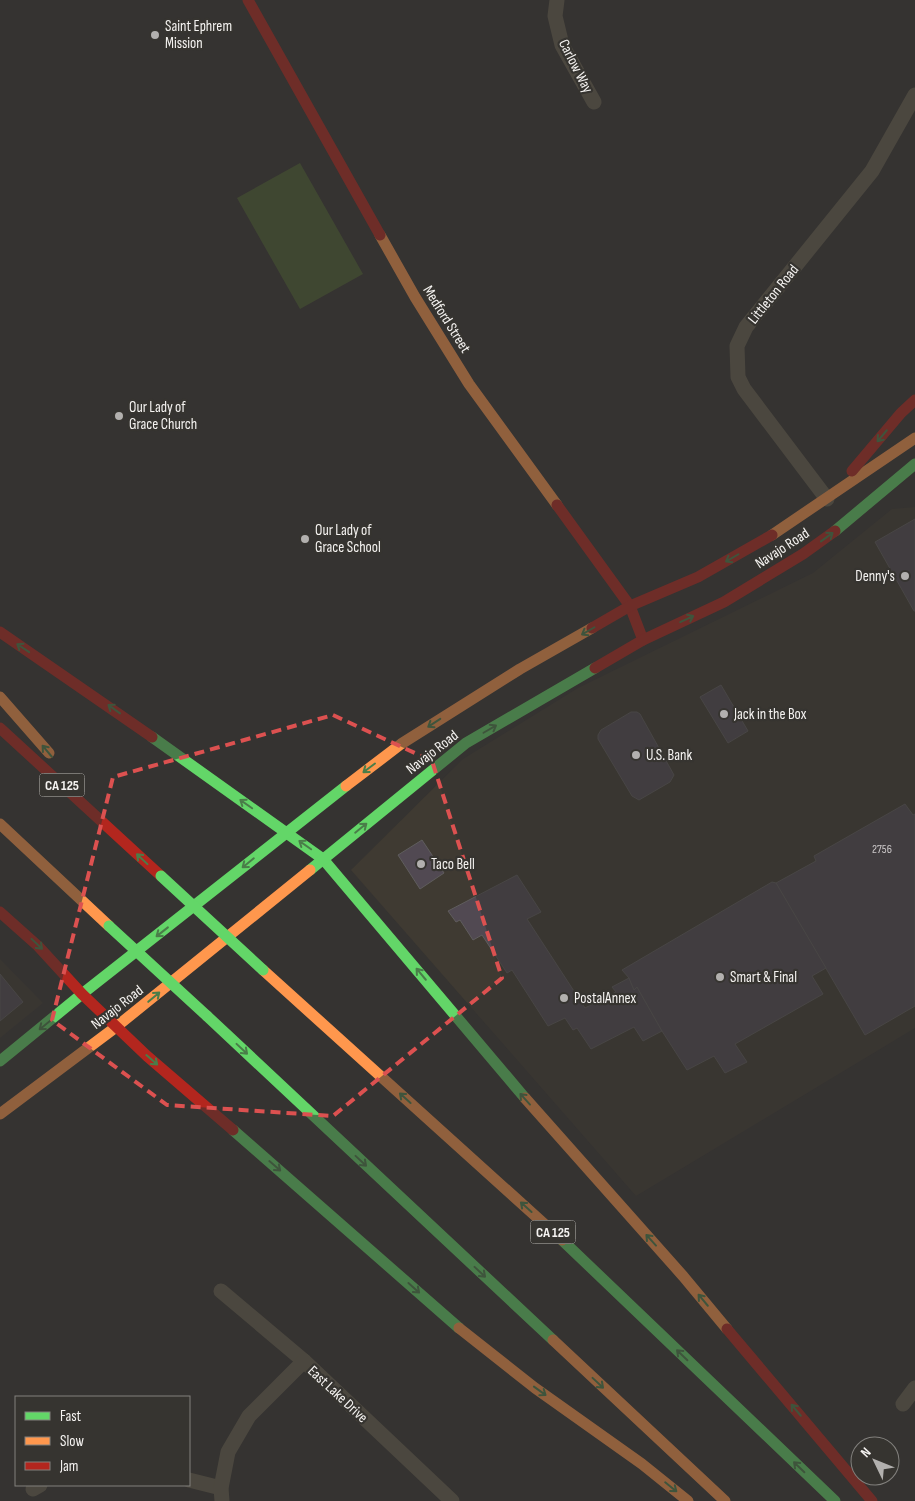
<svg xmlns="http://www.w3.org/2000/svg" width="915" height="1501" viewBox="0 0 915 1501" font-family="'Sofia Sans Condensed',sans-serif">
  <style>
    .built { fill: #3f3a32 }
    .green { fill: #4d5f32 }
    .building { fill: #514952; stroke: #5f5d5d }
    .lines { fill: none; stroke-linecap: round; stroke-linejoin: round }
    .street { stroke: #676050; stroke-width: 15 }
    .fast { stroke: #63d668; stroke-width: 11 }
    .slow { stroke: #ff974d; stroke-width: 11 }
    .jam { stroke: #b3261e; stroke-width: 11 }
    .fast-bridge { stroke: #63d668; stroke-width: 11 }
    .oneway { stroke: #4a7d49 }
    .marked { fill: none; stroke: #dc5150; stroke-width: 4; stroke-dasharray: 10 6; stroke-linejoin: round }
    .poi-dot { fill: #b2b0ae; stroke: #363430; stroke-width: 2 }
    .labels { text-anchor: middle; stroke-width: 4.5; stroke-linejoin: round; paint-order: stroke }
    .number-label { font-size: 12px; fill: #ccc8c9 }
    .shield { fill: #363430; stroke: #bcbab7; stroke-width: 1 }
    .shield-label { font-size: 14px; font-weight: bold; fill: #f5f3f1 }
    .poi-label { font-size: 15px; fill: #f5f3f1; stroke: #363430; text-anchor: start }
    .street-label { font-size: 15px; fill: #f5f3f1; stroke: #363430 }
  </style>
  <rect width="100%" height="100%" fill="#353331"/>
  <g class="built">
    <polygon points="915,507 915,1028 636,1196 351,870 463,759 578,688 813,573 892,509"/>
    <polygon points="0,959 43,1003 0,1038"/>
  </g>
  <polygon class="green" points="300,163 363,274 300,309 237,198"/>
  <g class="building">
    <polygon points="915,519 915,611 914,611 875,542"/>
    <polygon points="721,685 748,731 728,743 700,697"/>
    <polygon points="631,712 637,712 640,714 674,775 670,782 639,800 632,796 598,739 598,735 601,730"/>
    <polygon points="905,804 913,815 915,814 915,1006 865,1035 776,883 816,861 814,856"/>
    <polygon points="422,840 444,873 420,889 398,855"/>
    <polygon points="517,875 541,912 527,919 585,1008 616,992 612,987 629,978 634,990 637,987 662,1031 643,1041 634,1027 591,1049 577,1028 573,1030 565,1018 548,1026 512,970 507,973 482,935 473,940 460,920 456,922 448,911"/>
    <polygon points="772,882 776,883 826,968 812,976 823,994 735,1044 747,1062 725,1073 714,1056 687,1070 662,1031 637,987 634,990 629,978 622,970"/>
    <polygon points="0,974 23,1002 0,1021"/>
  </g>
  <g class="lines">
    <g class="street">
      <polyline points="557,0 555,16 562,45 594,102"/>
      <polyline points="827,499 744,389 738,377 737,346 746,327 872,171 915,95"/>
      <polyline points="221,1291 304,1361 452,1501"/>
      <polyline points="903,1404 915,1388"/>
      <polyline points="189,1480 221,1488"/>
      <polyline points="33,1489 40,1485"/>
      <polyline points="222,1501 221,1488 228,1452 249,1416 304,1361"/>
    </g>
    <g class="fast">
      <polyline points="835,531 915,464"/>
      <polyline points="152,737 323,859 525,1098"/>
      <polyline points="310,870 466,743 595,668"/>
      <polyline points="207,1016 553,1340"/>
      <polyline points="0,1061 82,994 346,786"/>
      <polyline points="233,1130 459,1328"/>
      <polyline points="562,1240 835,1501"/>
    </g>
    <g class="slow">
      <polyline points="380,235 415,297 469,384 557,505"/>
      <polyline points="772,535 915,438"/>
      <polyline points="0,697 49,753"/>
      <polyline points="346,786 401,744 520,669 592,628"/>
      <polyline points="0,824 109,926"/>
      <polyline points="263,970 562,1240"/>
      <polyline points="525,1098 683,1276 727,1329"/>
      <polyline points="0,1114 116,1027 310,870"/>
      <polyline points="459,1328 535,1388 642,1464 688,1501"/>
      <polyline points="553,1340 725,1501"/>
    </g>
    <g class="jam">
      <polyline points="248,0 380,235"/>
      <polyline points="852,471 901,413 915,400"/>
      <polyline points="557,505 630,606 643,640"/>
      <polyline points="592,628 630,606 698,577 772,535"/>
      <polyline points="0,632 152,737"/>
      <polyline points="595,668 643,640 724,602 803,554 835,531"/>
      <polyline points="0,728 161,876"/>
      <polyline points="0,912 38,946 82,994 147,1056 233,1130"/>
      <polyline points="727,1329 872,1501"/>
    </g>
    <g class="fast-bridge">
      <polyline points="161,876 263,970"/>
      <polyline points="109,926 207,1016"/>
    </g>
  </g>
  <defs><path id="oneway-shaft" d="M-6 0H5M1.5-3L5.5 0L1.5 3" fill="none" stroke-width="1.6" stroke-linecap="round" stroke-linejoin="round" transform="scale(1.25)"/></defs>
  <g class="oneway">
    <use href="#oneway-shaft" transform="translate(882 436) rotate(130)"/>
    <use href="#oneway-shaft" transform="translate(827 537) rotate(-36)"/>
    <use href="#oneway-shaft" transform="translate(732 558) rotate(150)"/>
    <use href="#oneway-shaft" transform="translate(687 619) rotate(-25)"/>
    <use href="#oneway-shaft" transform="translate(588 631) rotate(150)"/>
    <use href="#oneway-shaft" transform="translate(23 648) rotate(-146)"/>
    <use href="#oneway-shaft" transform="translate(114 709) rotate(-144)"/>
    <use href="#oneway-shaft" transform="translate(434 723) rotate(147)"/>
    <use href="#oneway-shaft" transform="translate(490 729) rotate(-30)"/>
    <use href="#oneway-shaft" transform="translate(47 751) rotate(-130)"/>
    <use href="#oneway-shaft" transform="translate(369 768) rotate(143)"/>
    <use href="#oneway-shaft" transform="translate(246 804) rotate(-145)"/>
    <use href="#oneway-shaft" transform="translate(361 828) rotate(-39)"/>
    <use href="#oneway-shaft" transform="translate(305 845) rotate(-145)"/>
    <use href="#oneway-shaft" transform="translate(142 859) rotate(-137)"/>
    <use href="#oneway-shaft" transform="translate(248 863) rotate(141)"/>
    <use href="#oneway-shaft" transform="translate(162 932) rotate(142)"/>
    <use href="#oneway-shaft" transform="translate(37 944) rotate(43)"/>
    <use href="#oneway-shaft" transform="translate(421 974) rotate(-130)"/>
    <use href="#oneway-shaft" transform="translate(154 997) rotate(-40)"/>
    <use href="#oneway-shaft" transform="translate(45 1025) rotate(141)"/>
    <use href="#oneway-shaft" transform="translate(242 1049) rotate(43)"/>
    <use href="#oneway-shaft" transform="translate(152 1060) rotate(41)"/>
    <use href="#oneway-shaft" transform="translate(405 1098) rotate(-138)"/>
    <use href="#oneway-shaft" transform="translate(525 1099) rotate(-132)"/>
    <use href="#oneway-shaft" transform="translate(361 1161) rotate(43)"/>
    <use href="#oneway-shaft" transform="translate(275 1166) rotate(41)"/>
    <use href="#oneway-shaft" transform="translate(526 1207) rotate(-138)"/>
    <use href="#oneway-shaft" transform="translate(651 1240) rotate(-132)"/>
    <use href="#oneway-shaft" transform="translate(480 1272) rotate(43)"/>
    <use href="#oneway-shaft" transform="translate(414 1288) rotate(42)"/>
    <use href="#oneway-shaft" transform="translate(703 1300) rotate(-130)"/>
    <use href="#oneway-shaft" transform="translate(682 1355) rotate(-136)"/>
    <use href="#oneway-shaft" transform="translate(598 1383) rotate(43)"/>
    <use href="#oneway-shaft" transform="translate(540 1391) rotate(36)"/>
    <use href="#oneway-shaft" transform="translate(796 1410) rotate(-130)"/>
    <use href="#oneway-shaft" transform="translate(799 1467) rotate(-136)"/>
    <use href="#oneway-shaft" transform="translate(671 1487) rotate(39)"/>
  </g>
  <path d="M0 0H915V1501H0ZM 333,715 L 432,761 L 502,978 L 333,1116 L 167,1105 L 52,1020 L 113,777 Z" fill="#353331" fill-opacity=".55" fill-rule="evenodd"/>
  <path class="marked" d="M 333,715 L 432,761 L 502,978 L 333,1116 L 167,1105 L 52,1020 L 113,777 Z"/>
  <g class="poi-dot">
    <circle cx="155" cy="35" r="5"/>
    <circle cx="119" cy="416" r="5"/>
    <circle cx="305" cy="539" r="5"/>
    <circle cx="905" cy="576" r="5"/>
    <circle cx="724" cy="714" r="5"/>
    <circle cx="636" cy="755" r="5"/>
    <circle cx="421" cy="864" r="5"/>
    <circle cx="720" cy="977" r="5"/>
    <circle cx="564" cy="998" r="5"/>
  </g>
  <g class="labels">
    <g class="number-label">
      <text x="882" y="853">2756</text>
    </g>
    <g class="shield">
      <rect x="39.5" y="773.5" width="45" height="23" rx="4"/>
      <rect x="530.5" y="1220.5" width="45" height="23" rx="4"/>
    </g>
    <g class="shield-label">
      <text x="62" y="790">CA 125</text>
      <text x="553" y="1237">CA 125</text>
    </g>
    <g class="poi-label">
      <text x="165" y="31">Saint Ephrem<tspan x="165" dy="17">Mission</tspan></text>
      <text x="129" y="412">Our Lady of<tspan x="129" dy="17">Grace Church</tspan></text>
      <text x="315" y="535">Our Lady of<tspan x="315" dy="17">Grace School</tspan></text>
      <text x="895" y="581" text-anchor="end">Denny's</text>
      <text x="734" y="719">Jack in the Box</text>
      <text x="646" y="760">U.S. Bank</text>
      <text x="431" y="869">Taco Bell</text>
      <text x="730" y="982">Smart &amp; Final</text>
      <text x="574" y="1003">PostalAnnex</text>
    </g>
    <g class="street-label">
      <text transform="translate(576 66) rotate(63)" y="5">Carlow Way</text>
      <text transform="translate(773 294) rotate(-51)" y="5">Littleton Road</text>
      <text transform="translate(447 319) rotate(58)" y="5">Medford Street</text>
      <text transform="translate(782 548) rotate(-33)" y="5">Navajo Road</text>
      <text transform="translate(432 752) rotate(-38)" y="5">Navajo Road</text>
      <text transform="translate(117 1007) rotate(-38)" y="5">Navajo Road</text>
      <text transform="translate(338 1394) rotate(43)" y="5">East Lake Drive</text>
    </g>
  </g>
  <rect x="15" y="1396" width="175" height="90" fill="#363430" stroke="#82807d"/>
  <rect x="25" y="1412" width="25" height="8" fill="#63d668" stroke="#82807d"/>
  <text x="60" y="1421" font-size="15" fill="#f5f3f1">Fast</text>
  <rect x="25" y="1437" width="25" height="8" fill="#ff974d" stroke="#82807d"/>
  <text x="60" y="1446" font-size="15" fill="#f5f3f1">Slow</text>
  <rect x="25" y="1462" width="25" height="8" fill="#b3261e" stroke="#82807d"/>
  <text x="60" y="1471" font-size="15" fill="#f5f3f1">Jam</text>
  <g transform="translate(875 1461) rotate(313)"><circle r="24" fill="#363430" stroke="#82807d"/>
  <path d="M0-4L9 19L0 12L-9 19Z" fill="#b2b0ae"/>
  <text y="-8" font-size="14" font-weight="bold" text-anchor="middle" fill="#f5f3f1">N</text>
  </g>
</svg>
